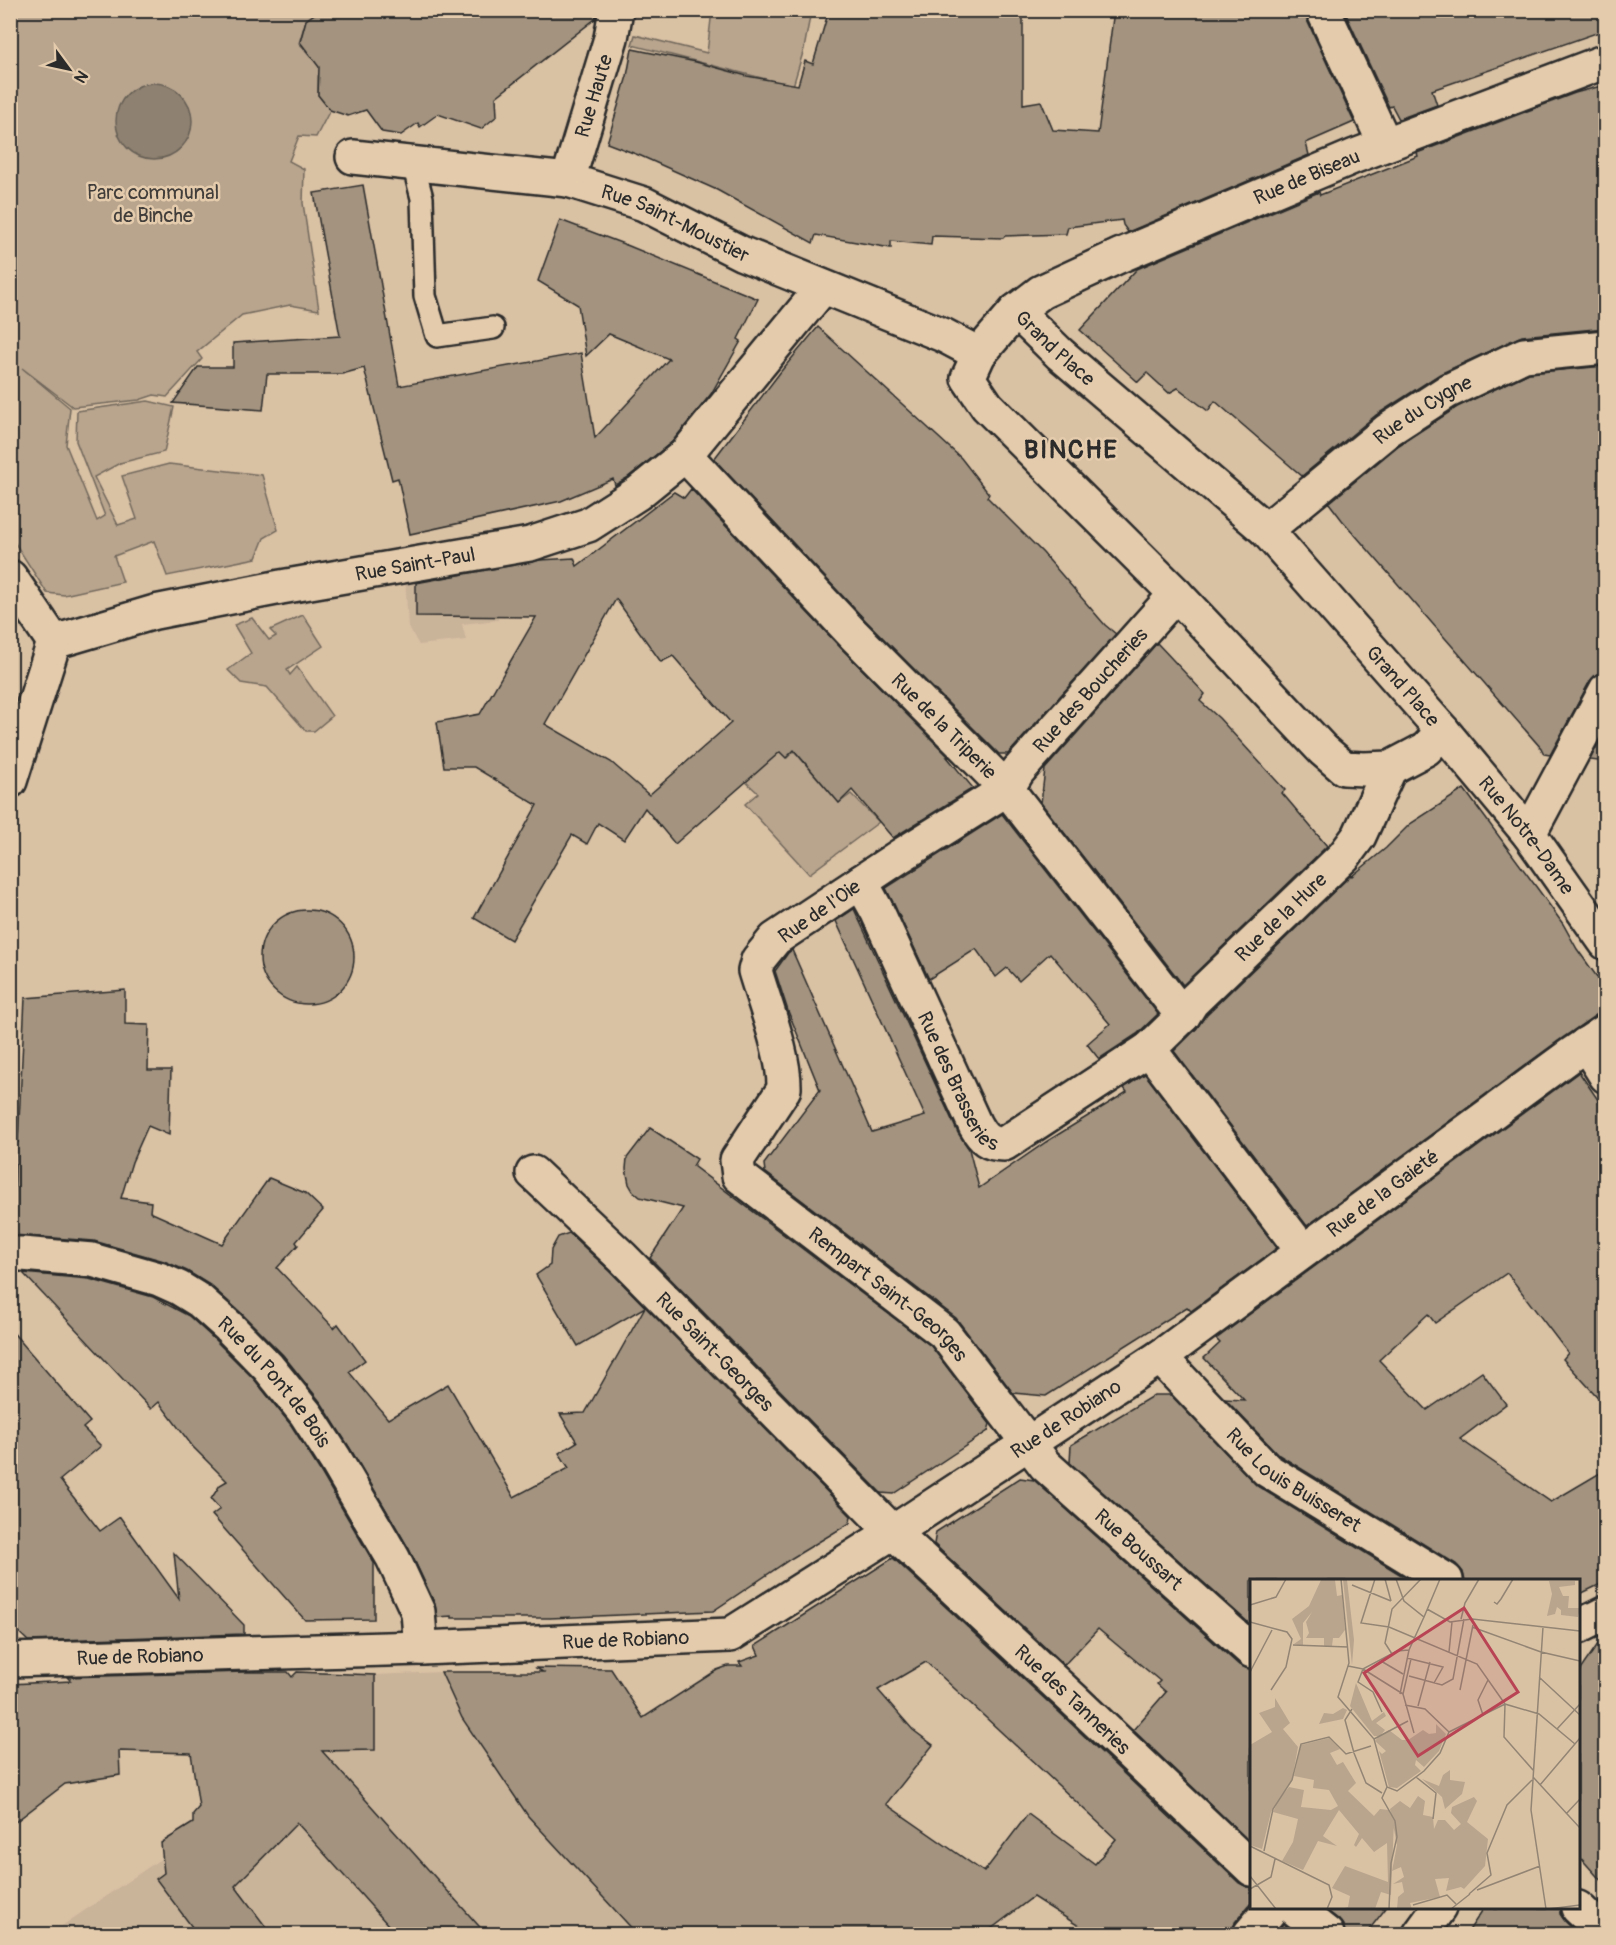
<svg xmlns="http://www.w3.org/2000/svg" width="1616" height="1945" viewBox="0 0 1616 1945" font-family="Pangolin,sans-serif">
  <style>
    .built { fill: #c9b399 }
    .green { fill: #b9a58e; stroke: #72685c; stroke-width: 1.5 }
    .water { fill: #8e8171; stroke: #665f55; stroke-width: 1.5 }
    .building { fill: #a3937f; stroke: #2b2b2b; stroke-width: 1.5; fill-rule: evenodd }
    .lines { fill: none; stroke-linecap: round; stroke-linejoin: round }
    .lane-casing { stroke: #2b2b2b; stroke-width: 26 }
    .street-casing { stroke: #2b2b2b; stroke-width: 38 }
    .secondary-casing { stroke: #2b2b2b; stroke-width: 38 }
    .lane { stroke: #e4cbac; stroke-width: 21 }
    .street { stroke: #e4cbac; stroke-width: 33 }
    .secondary { stroke: #e4cbac; stroke-width: 33 }
    .labels { text-anchor: middle; stroke-width: 5; stroke-linejoin: round; paint-order: stroke }
    .street-label { font-size: 20px; fill: #2b2b2b; stroke: #e4cbac }
    .park-label { font-size: 20px; fill: #403d3a; stroke: #e4cbac }
    .district-label { font-size: 26px; font-weight: bold; letter-spacing: 1.5px; fill: #2b2b2b; stroke: #e4cbac }
    .inset-road { fill: none; stroke: #938574; stroke-width: 1.5 }
    .view { fill: #b84454; fill-opacity: 0.15; stroke: #b84454; stroke-width: 3 }
    .inset-edge { fill: none; stroke: #2b2b2b; stroke-width: 3 }
  </style>
  <rect width="100%" height="100%" fill="#d9c1a4"/>
  <filter id="ink" filterUnits="userSpaceOnUse"><feTurbulence type="fractalNoise" baseFrequency=".0167" numOctaves="2"/><feDisplacementMap in="SourceGraphic" scale="12" xChannelSelector="R" yChannelSelector="G"/><feConvolveMatrix kernelMatrix="1 2 1 2 8 2 1 2 1" color-interpolation-filters="sRGB"/></filter>
  <g filter="url(#ink)">
    <g class="built">
      <polygon points="491,567 498,620 462,624 466,640 419,645 408,626 405,576"/>
      <polygon points="441,1672 462,1718 528,1816 636,1934 50,1934 193,1837 296,1763 332,1747 332,1751 375,1750 375,1675"/>
    </g>
    <g class="green">
      <polygon points="11,11 320,11 306,20 299,43 314,60 327,59 328,62 318,76 318,95 330,110 316,137 299,136 289,161 304,169 303,203 319,310 290,305 242,315 197,352 202,359 167,397 154,395 139,400 73,407 22,368 70,408 66,445 97,521 105,516 76,441 77,411 148,401 174,407 164,452 120,463 94,477 118,525 137,519 122,476 169,464 262,475 278,530 264,538 256,558 167,576 154,541 114,556 123,582 64,595 47,593 11,537"/>
      <polygon points="712,11 811,11 804,49 793,86 632,45 635,35 707,53"/>
      <polygon points="303,615 323,646 287,670 290,675 297,667 332,716 314,731 306,731 267,687 241,683 228,670 251,653 234,625 252,618 269,640 276,636 270,630"/>
      <polygon points="774,745 787,758 794,751 839,803 851,794 879,822 809,874 745,804 758,793 746,782"/>
    </g>
    <circle class="water" cx="154" cy="121" r="38"/>
    <g class="building">
      <polygon points="320,10 597,10 595,19 496,97 497,116 481,129 438,114 420,127 418,123 401,135 382,132 366,110 348,116 330,110 318,95 319,67 300,42 306,20"/>
      <polygon points="829,10 1023,10 1023,104 1041,101 1053,130 1098,133 1114,10 1305,10 1306,18 1354,122 1306,143 1309,155 1128,232 1123,225 1122,220 1068,227 1066,234 1005,236 1003,238 932,236 931,245 891,241 891,248 816,235 813,243 717,190 641,156 607,143 627,76 632,49 696,62 747,76 798,85 805,61 813,64"/>
      <polygon points="1344,10 1605,10 1605,30 1432,90 1437,105 1399,119 1392,106 1389,107"/>
      <polygon points="1605,85 1605,328 1522,336 1440,374 1376,415 1302,476 1215,401 1208,411 1178,388 1169,393 1147,373 1138,382 1080,330 1137,269 1319,192 1320,195 1418,156 1417,153 1575,93"/>
      <polygon points="363,185 399,386 581,353 595,438 669,359 609,334 586,356 578,305 538,281 560,220 629,246 758,299 738,339 741,341 711,394 672,442 627,478 615,485 613,479 561,501 410,534 398,478 392,480 364,368 342,374 267,374 263,410 173,403 198,367 233,367 233,343 340,336 314,193"/>
      <polygon points="818,327 961,458 989,494 987,497 1043,553 1105,625 1116,634 1008,754 999,754 866,621 714,459 782,370"/>
      <polygon points="1605,366 1605,671 1597,674 1590,681 1550,755 1544,754 1541,748 1342,520 1329,503 1399,445 1457,407 1529,373"/>
      <path d="M 691,489 L 840,647 L 949,757 L 947,757 L 973,788 L 893,838 L 852,790 L 839,803 L 794,750 L 786,758 L 780,752 L 675,844 L 645,808 L 624,840 L 598,823 L 587,844 L 572,835 L 511,940 L 474,918 L 537,805 L 474,767 L 444,767 L 437,722 L 480,714 L 536,617 L 416,616 L 416,583 L 540,560 L 574,558 L 577,566 L 674,492 L 684,498 ZM 616,599 L 661,662 L 673,656 L 731,723 L 649,795 L 611,762 L 545,724 Z"/>
      <polygon points="1157,643 1205,694 1200,701 1219,718 1285,790 1282,793 1327,846 1183,985 1041,803 1045,769"/>
      <polygon points="1605,731 1605,762 1590,760"/>
      <polygon points="1464,789 1540,892 1563,924 1577,949 1605,988 1605,1012 1596,1015 1558,1041 1307,1226 1174,1051 1196,1029 1207,1014 1351,875 1352,876 1386,848 1410,824"/>
      <polygon points="1002,814 1158,1014 1137,1034 1099,1059 1087,1044 1110,1024 1050,953 1019,981 1007,968 996,977 976,949 929,979 886,888"/>
      <polygon points="854,909 958,1133 969,1149 979,1188 1046,1142 1127,1092 1124,1088 1145,1074 1277,1248 1191,1311 1187,1307 1046,1396 1013,1393 956,1318 765,1172 764,1164 820,1090 788,1011 775,971 788,953 792,950 872,1132 925,1116 836,921"/>
      <circle cx="307" cy="957" r="47"/>
      <polygon points="125,990 125,1024 149,1025 148,1070 171,1070 169,1135 148,1126 132,1162 121,1198 151,1202 150,1212 222,1244 269,1178 305,1193 323,1210 296,1242 298,1245 277,1268 334,1328 338,1324 365,1360 349,1372 388,1419 448,1384 514,1497 569,1468 559,1453 577,1442 560,1414 585,1413 645,1307 578,1346 536,1275 550,1265 551,1250 558,1237 569,1233 610,1271 851,1516 850,1523 792,1558 713,1611 550,1618 452,1618 452,1616 437,1617 435,1604 409,1549 351,1450 322,1404 283,1355 240,1312 210,1285 187,1271 164,1261 94,1241 13,1235 16,1142 18,1142 25,998"/>
      <polygon points="1579,1072 1605,1110 1605,1405 1563,1359 1568,1353 1507,1273 1435,1323 1428,1314 1379,1360 1427,1410 1482,1372 1506,1404 1460,1439 1551,1502 1605,1470 1605,1582 1578,1595 1578,1581 1465,1581 1463,1572 1456,1564 1279,1455 1225,1399 1244,1400 1204,1358 1220,1343 1216,1339"/>
      <polygon points="650,1128 697,1159 693,1166 931,1346 990,1424 988,1431 893,1494 881,1493 650,1258 683,1208 640,1197 633,1191 629,1184 626,1169 627,1158"/>
      <polygon points="23,1273 89,1279 153,1297 189,1316 215,1340 254,1379 291,1425 319,1469 374,1563 374,1619 305,1620 212,1515 220,1509 211,1499 220,1485 227,1481 193,1447 159,1402 151,1409"/>
      <polygon points="10,1329 90,1422 83,1428 101,1446 60,1480 100,1531 120,1517 179,1599 174,1553 244,1625 244,1634 28,1641 10,1624"/>
      <polygon points="1154,1395 1171,1395 1257,1486 1411,1581 1251,1581 1251,1625 1070,1463 1071,1445"/>
      <polygon points="1020,1478 1034,1480 1239,1665 1251,1669 1251,1843 1133,1730 1166,1692 1157,1684 1160,1681 1098,1629 1064,1665 934,1544 936,1532"/>
      <path d="M 893,1558 L 1060,1713 L 1239,1883 L 1247,1887 L 1251,1887 L 1251,1903 L 1235,1922 L 1232,1935 L 1093,1935 L 1033,1897 L 983,1935 L 638,1935 L 528,1816 L 462,1718 L 441,1672 L 543,1672 L 536,1668 L 611,1669 L 643,1718 L 717,1670 L 728,1666 L 742,1666 L 739,1662 L 759,1655 L 755,1646 ZM 926,1662 L 1116,1839 L 1095,1864 L 1028,1814 L 984,1872 L 886,1804 L 933,1745 L 913,1730 L 878,1690 Z"/>
      <polygon points="1605,1634 1605,1885 1578,1855 1578,1673"/>
      <polygon points="244,1672 288,1672 292,1677 297,1672 375,1675 375,1750 322,1751 487,1935 397,1935 297,1823 235,1886 272,1935 198,1935 156,1879 164,1873 161,1843 193,1823 193,1814 199,1807 191,1753 119,1751 120,1775 65,1784 10,1826 10,1684 71,1681 67,1677"/>
      <polygon points="1324,1908 1386,1908 1365,1935 1345,1935 1344,1927 1339,1920"/>
      <polygon points="1484,1908 1560,1908 1560,1914 1565,1921 1579,1935 1466,1935"/>
      <polygon points="1283,1924 1297,1935 1274,1935"/>
    </g>
    <g class="lines">
      <defs>
        <polyline id="lane" points="413,164 422,198 425,296 437,336 493,328"/>
        <g id="street">
          <polyline points="1323,10 1385,144"/>
          <path id="s1" d="M 353,157 L 568,180 L 644,204 L 743,254 L 943,335 L 979,354"/>
          <path id="s2" d="M 568,180 L 611,38 L 616,10"/>
          <path id="s3" d="M 1016,311 L 1060,354 L 1266,530 L 1443,731 L 1529,834 L 1606,943"/>
          <path id="s4" d="M 685,455 L 853,634 L 1007,789 L 1183,1016"/>
          <path id="s5" d="M 1266,530 L 1388,430 L 1448,391 L 1524,355 L 1606,347"/>
          <polyline points="10,577 54,642"/>
          <path id="s6" d="M 1176,594 L 1018,771 L 1007,789 L 900,856 L 775,939 L 758,960 L 755,971 C 765,1005 785,1055 784,1089 L 737,1160 L 739,1176 L 944,1333 L 1045,1465 L 1252,1651"/>
          <path id="s7" d="M 54,642 L 155,612 L 281,587 L 530,544 L 588,525 L 638,493 L 685,455 L 823,287"/>
          <path id="s8" d="M 1443,731 L 1426,749 L 1390,768 L 1364,769 L 1344,768 L 1323,750 L 1176,594 L 987,406 L 968,378 L 979,354 L 1016,311 L 1041,292 L 1119,256 L 1355,156 L 1606,61"/>
          <polyline points="10,781 54,642"/>
          <polyline points="1529,834 1606,690"/>
          <path id="s9" d="M 861,882 L 877,911 L 975,1125 C 983,1139 988,1144 1004,1144 L 1149,1049 L 1183,1016 L 1192,1002 L 1344,856 L 1359,836 L 1390,768"/>
          <polyline points="1586,1044 1606,1076"/>
          <polyline points="1149,1049 1302,1250"/>
          <path id="s10" d="M 533,1173 L 623,1258 L 893,1532 L 1073,1699 L 1252,1869"/>
          <path id="s11" d="M 10,1254 L 22,1254 L 92,1260 L 159,1279 L 179,1288 L 200,1301 L 228,1326 L 268,1367 L 306,1414 L 335,1459 L 393,1558 L 418,1612 L 421,1648"/>
          <path id="s12" d="M 1160,1357 L 1267,1470 L 1446,1580"/>
          <path id="s13" d="M 10,1660 L 421,1648 L 730,1635 L 893,1532 L 1160,1357 L 1569,1056 L 1606,1031"/>
          <polyline points="1294,1908 1327,1934"/>
          <polyline points="1578,1908 1606,1934"/>
          <polyline points="1250,1934 1272,1908"/>
        </g>
        <g id="secondary">
          <polyline points="1578,1627 1606,1613"/>
          <polyline points="1420,1934 1439,1908"/>
        </g>
      </defs>
      <use href="#lane" class="lane-casing"/>
      <use href="#street" class="street-casing"/>
      <use href="#secondary" class="secondary-casing"/>
      <use href="#lane" class="lane"/>
      <use href="#street" class="street"/>
      <use href="#secondary" class="secondary"/>
    </g>
  </g>
  <g class="labels">
    <g class="street-label">
      <text dy="7" stroke="none"><textPath href="#s2" startOffset="88">Rue Haute</textPath></text>
      <text dy="7" stroke="none"><textPath href="#s8" startOffset="1058">Rue de Biseau</textPath></text>
      <text dy="7" stroke="none"><textPath href="#s1" startOffset="332">Rue Saint-Moustier</textPath></text>
      <text dy="7" stroke="none"><textPath href="#s3" startOffset="54">Grand Place</textPath></text>
      <text dy="7" stroke="none"><textPath href="#s5" startOffset="198">Rue du Cygne</textPath></text>
      <text dy="7" stroke="none"><textPath href="#s7" startOffset="370">Rue Saint-Paul</textPath></text>
      <text dy="7" stroke="none"><textPath href="#s3" startOffset="540">Grand Place</textPath></text>
      <text transform="translate(1090 690) rotate(-48)" y="7">Rue des Boucheries</text>
      <text dy="7" stroke="none"><textPath href="#s4" startOffset="375">Rue de la Triperie</textPath></text>
      <text dy="7" stroke="none"><textPath href="#s3" startOffset="734">Rue Notre-Dame</textPath></text>
      <text transform="translate(819 911) rotate(-35)" y="7">Rue de l'Oie</text>
      <text dy="7" stroke="none"><textPath href="#s9" startOffset="666">Rue de la Hure</textPath></text>
      <text dy="7" stroke="none"><textPath href="#s9" startOffset="222">Rue des Brasseries</textPath></text>
      <text dy="7" stroke="none"><textPath href="#s13" startOffset="1509">Rue de la Gaieté</textPath></text>
      <text dy="7" stroke="none"><textPath href="#s6" startOffset="987">Rempart Saint-Georges</textPath></text>
      <text dy="7" stroke="none"><textPath href="#s10" startOffset="255">Rue Saint-Georges</textPath></text>
      <text dy="7" stroke="none"><textPath href="#s11" startOffset="309">Rue du Pont de Bois</textPath></text>
      <text dy="7" stroke="none"><textPath href="#s13" startOffset="1120">Rue de Robiano</textPath></text>
      <text dy="7" stroke="none"><textPath href="#s12" startOffset="183">Rue Louis Buisseret</textPath></text>
      <text dy="7" stroke="none"><textPath href="#s6" startOffset="1347">Rue Boussart</textPath></text>
      <text dy="7" stroke="none"><textPath href="#s13" startOffset="616">Rue de Robiano</textPath></text>
      <text dy="7" stroke="none"><textPath href="#s13" startOffset="130">Rue de Robiano</textPath></text>
      <text dy="7" stroke="none"><textPath href="#s10" startOffset="754">Rue des Tanneries</textPath></text>
    </g>
    <g class="park-label">
      <text x="153" y="199">Parc communal<tspan x="153" dy="23">de Binche</tspan></text>
    </g>
    <g class="district-label">
      <text x="1071" y="458">BINCHE</text>
    </g>
  </g>
  <g transform="translate(1250 1579)">
    <rect width="330" height="330" fill="#d9c1a4"/>
    <path d="M 93,0 L 97,1 L 104,61 L 102,86 ZM 71,1 L 85,1 L 87,17 L 92,16 L 95,51 L 89,59 L 83,59 L 82,67 L 74,67 L 74,59 L 56,59 L 59,54 L 56,43 L 62,33 L 53,44 L 53,67 L 44,65 L 51,60 L 42,40 L 59,27 ZM 299,2 L 325,2 L 325,6 L 309,8 L 313,17 L 319,17 L 318,29 L 330,29 L 328,38 L 311,36 L 311,31 L 307,28 L 305,35 L 297,37 L 302,15 ZM 106,104 L 122,142 L 134,133 L 136,137 L 126,144 L 135,151 L 130,157 L 139,151 L 152,161 L 158,161 L 173,151 L 179,155 L 186,154 L 186,145 L 196,155 L 189,172 L 174,188 L 166,181 L 165,186 L 171,192 L 147,209 L 139,208 L 129,172 L 132,175 L 136,172 L 125,162 L 129,157 L 124,157 L 100,127 ZM 25,119 L 40,144 L 33,150 L 48,168 L 42,201 L 30,219 L 39,208 L 54,211 L 51,228 L 81,231 L 88,227 L 79,211 L 63,209 L 64,201 L 44,197 L 51,166 L 79,159 L 90,170 L 80,174 L 87,186 L 93,183 L 106,204 L 98,212 L 124,237 L 130,230 L 139,231 L 144,241 L 141,316 L 131,313 L 125,330 L 91,330 L 98,328 L 100,317 L 82,309 L 95,287 L 138,303 L 137,264 L 124,273 L 112,259 L 106,268 L 104,266 L 109,255 L 89,231 L 73,257 L 87,267 L 68,262 L 53,291 L 32,282 L 43,263 L 48,240 L 23,233 L 29,220 L 21,233 L 12,270 L 0,266 L 0,166 L 22,153 L 9,134 L 25,128 ZM 93,129 L 97,131 L 93,140 L 69,145 L 74,134 L 83,135 ZM 200,191 L 200,201 L 215,203 L 212,215 L 195,230 L 192,218 L 172,200 L 189,207 L 193,196 ZM 168,217 L 175,222 L 173,236 L 183,238 L 184,250 L 188,241 L 195,241 L 204,251 L 211,245 L 201,234 L 202,228 L 224,218 L 227,222 L 217,243 L 238,260 L 235,287 L 214,310 L 211,308 L 196,312 L 199,299 L 185,300 L 190,318 L 160,324 L 162,330 L 147,330 L 148,318 L 154,313 L 152,303 L 143,305 L 154,298 L 151,288 L 142,292 L 147,266 L 140,230 L 150,222 L 160,229 Z" fill="#b9a58e"/>
    <path class="inset-road" d="M 91,0 L 99,84 L 88,118 L 124,160 L 137,208 L 147,212 L 174,192 L 190,174 L 199,153M 125,0 L 111,44 L 139,48 L 227,85 L 255,125 L 289,135 L 325,165M 135,0 L 141,22M 146,0 L 154,22 L 174,38 L 190,0M 102,6 L 141,22M 244,23 L 247,25 L 251,20 L 263,0M 0,26 L 26,18 L 36,0M 177,30 L 200,43 L 222,40 L 330,52M 211,40 L 215,24 L 229,0M 0,43 L 37,53 L 42,60 L 36,88 L 21,111M 222,48 L 291,73 L 330,82M 293,48 L 281,231 L 296,330M 43,66 L 98,68M 199,73 L 202,43M 142,75 L 135,64 L 142,30 L 171,0M 157,79 L 193,88 L 184,104M 131,82 L 153,95M 98,87 L 113,90 L 147,72 L 159,71M 113,90 L 108,103 L 123,113 L 132,133M 113,90 L 153,115M 0,93 L 22,51M 159,97 L 192,106 L 203,100 L 214,40M 289,98 L 330,136M 210,111 L 223,46M 150,115 L 159,71 L 174,38M 153,115 L 164,154M 153,115 L 161,80M 255,125 L 254,158 L 283,191M 155,126 L 175,130 L 199,153M 168,127 L 180,83M 102,130 L 95,141 L 104,174 L 116,204 L 132,214M 233,136 L 228,121 L 238,101M 307,150 L 330,125M 199,153 L 255,125M 124,160 L 158,142M 166,198 L 186,214 L 183,240M 283,198 L 330,249M 290,206 L 330,159M 137,208 L 132,219 L 145,242 L 147,258 L 141,284 L 139,330M 316,235 L 330,220M 0,267 L 79,306 L 82,318 L 77,330M 14,272 L 23,230 L 42,201 L 51,165 L 79,158 L 96,175 L 121,167M 0,297 L 26,330M 0,310 L 21,298 L 25,280M 227,311 L 290,287M 219,315 L 241,296 L 237,274 L 257,226 L 282,201M 163,326 L 197,316 L 206,325M 201,330 L 220,315M 298,330 L 330,326"/>
    <path class="view" d="M 214,29 L 268,113 L 168,177 L 114,94 Z"/>
    <rect width="330" height="330" class="inset-edge"/>
  </g>
  <rect width="1616" height="1945" fill="none" stroke="#e4cbac" stroke-width="36"/>
  <rect x="18" y="18" width="1580" height="1909" fill="none" stroke="#2b2b2b" stroke-width="2" filter="url(#ink)"/>
  <g transform="translate(69 69) rotate(123)" stroke="#e4cbac" stroke-width="4.5" paint-order="stroke">
  <path d="M0-4.5L10 22L0 15L-10 22Z" fill="#2b2b2b"/>
  <text y="-9" font-size="16" font-weight="bold" text-anchor="middle" fill="#2b2b2b">N</text>
  </g>
</svg>
